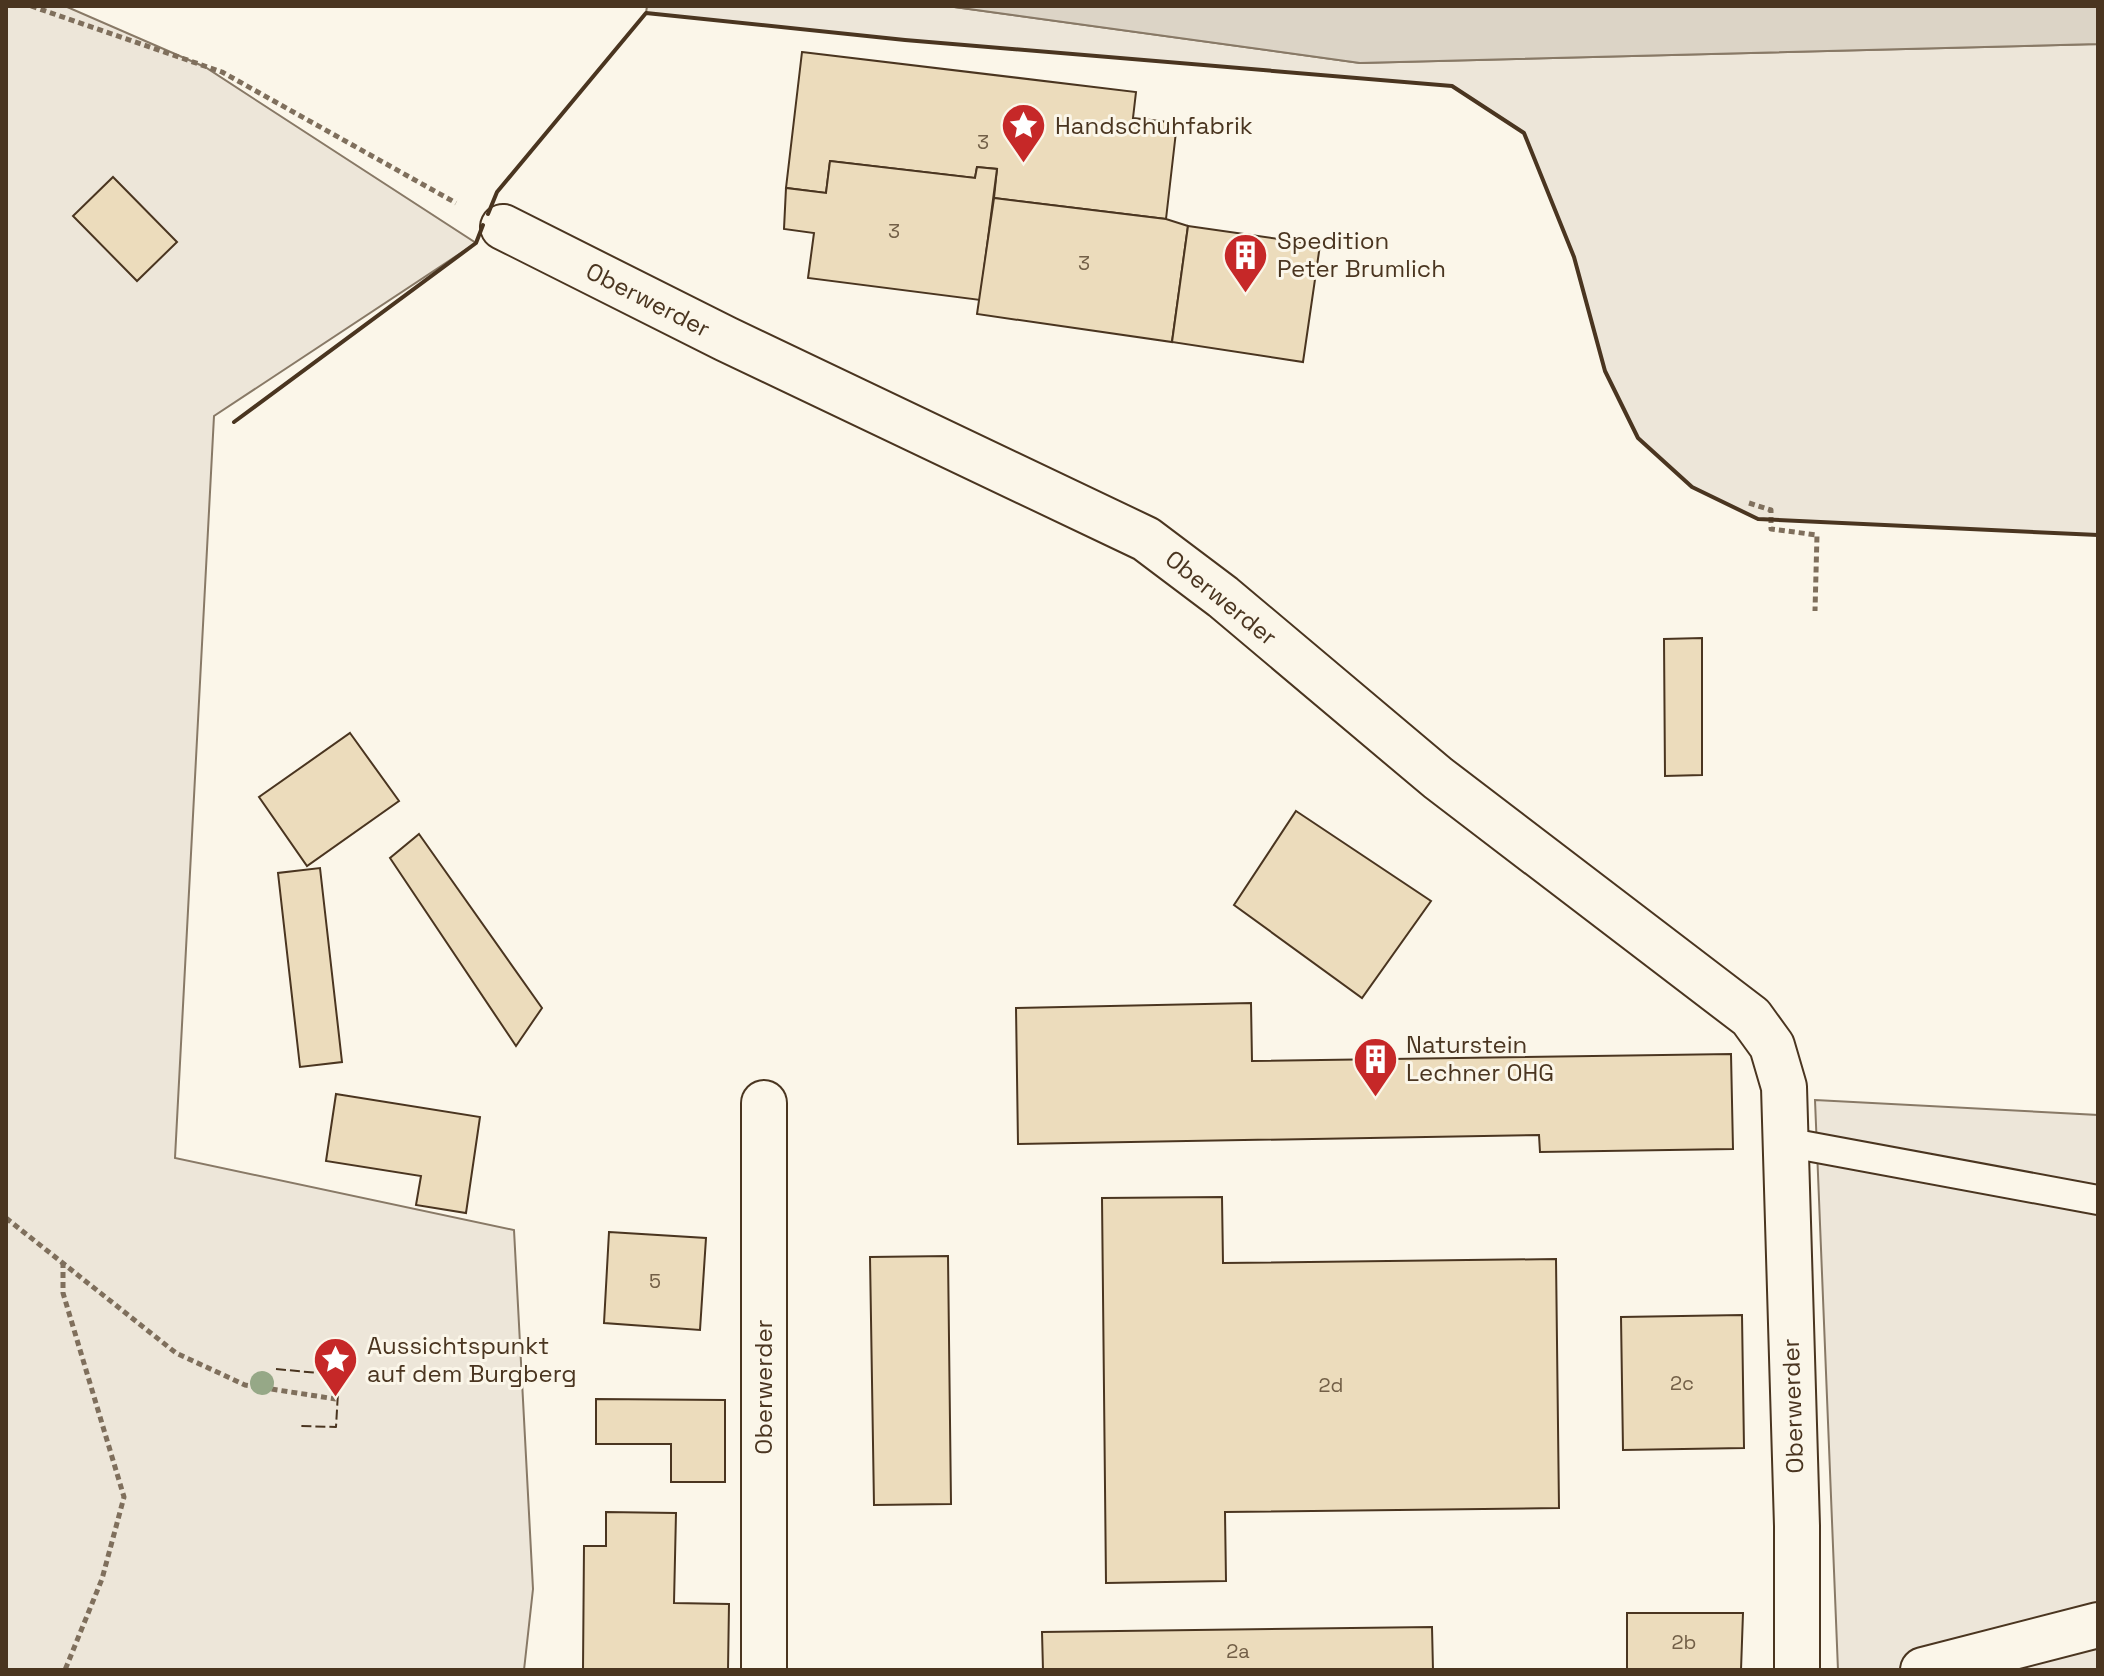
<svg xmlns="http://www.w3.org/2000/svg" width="2104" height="1676" viewBox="0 0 2104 1676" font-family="'Space Grotesk',sans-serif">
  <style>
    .green { fill: #ede6d9; stroke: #887966; stroke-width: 2 }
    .water { fill: #dcd4c6; stroke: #887966; stroke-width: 2 }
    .building { fill: #ecdcbc; stroke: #4a3520; stroke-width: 2 }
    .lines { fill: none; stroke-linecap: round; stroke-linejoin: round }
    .service-casing { stroke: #4a3520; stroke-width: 32 }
    .minor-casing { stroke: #4a3520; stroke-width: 48 }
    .path { stroke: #7f6f5c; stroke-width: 5; stroke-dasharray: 6 4; stroke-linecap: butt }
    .service { stroke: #fbf6e9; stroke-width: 28 }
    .minor { stroke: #fbf6e9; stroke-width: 44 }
    .fence { stroke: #4a3520; stroke-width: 2; stroke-dasharray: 10 4; stroke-linecap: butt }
    .wall { stroke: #4a3520; stroke-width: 4 }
    .tree { fill: #96a887 }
    .labels { text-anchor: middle; stroke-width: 6; stroke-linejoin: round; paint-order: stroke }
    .number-label { font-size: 20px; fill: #725f47 }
    .poi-label { font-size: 24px; fill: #4a3520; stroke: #fbf6e9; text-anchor: start }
    .street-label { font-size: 24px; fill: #4a3520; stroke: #fbf6e9 }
  </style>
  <rect width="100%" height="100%" fill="#fbf6e9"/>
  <g class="green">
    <polygon points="6,6 65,6 205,67 476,243 214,416 175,1158 514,1230 533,1589 524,1670 6,1670"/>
    <polygon points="647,6 947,6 1360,63 2098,44 2098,535 1758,519 1692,487 1638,438 1605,371 1574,257 1524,133 1452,86 905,40 646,13"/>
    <polygon points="1815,1100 2098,1115 2098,1670 1838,1670"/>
  </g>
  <polygon class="water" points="947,6 2098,6 2098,44 1360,63"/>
  <g class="building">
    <polygon points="802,52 1136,92 1133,118 1177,123 1166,219 994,198 997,169 977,167 975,178 830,161 826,193 786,188"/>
    <polygon points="830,161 975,178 977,167 997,169 980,300 808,278 814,233 784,229 786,188 826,193"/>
    <polygon points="113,177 177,242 137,281 73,216"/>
    <polygon points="994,198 1166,219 1188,226 1172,342 977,314"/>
    <polygon points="1188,226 1320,245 1303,362 1172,342"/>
    <polygon points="1702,638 1702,775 1665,776 1664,639"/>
    <polygon points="350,733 399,801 307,866 259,797"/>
    <polygon points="1296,811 1431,901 1362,998 1234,905"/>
    <polygon points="419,834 542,1008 516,1046 390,858"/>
    <polygon points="320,868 342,1062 300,1067 278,873"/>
    <polygon points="1251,1003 1252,1061 1731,1054 1733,1149 1540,1152 1539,1135 1018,1144 1016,1008"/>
    <polygon points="336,1094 480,1117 466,1213 416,1205 421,1176 326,1161"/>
    <polygon points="1222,1197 1223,1263 1556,1259 1559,1508 1225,1512 1226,1581 1106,1583 1102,1198"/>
    <polygon points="609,1232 706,1238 700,1330 604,1323"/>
    <polygon points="948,1256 951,1504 874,1505 870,1257"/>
    <polygon points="1742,1315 1744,1448 1623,1450 1621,1317"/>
    <polygon points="596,1399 725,1400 725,1482 671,1482 671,1444 596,1444"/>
    <polygon points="606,1512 676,1513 674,1603 729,1604 728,1670 583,1670 584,1546 606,1546"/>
    <polygon points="1627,1613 1743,1613 1741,1670 1627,1670"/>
    <polygon points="1432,1627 1433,1670 1043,1670 1042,1632"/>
  </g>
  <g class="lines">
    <defs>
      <polyline id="service" points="1785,1142 2098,1200"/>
      <g id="minor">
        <polyline points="503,227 726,339 1146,539 1223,597 1438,778 1751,1017 1772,1046 1784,1087 1797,1526 1797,1670"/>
        <polyline points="764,1103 764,1670"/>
        <polyline points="1923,1670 2098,1625"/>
      </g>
    </defs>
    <use href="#service" class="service-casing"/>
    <use href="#minor" class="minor-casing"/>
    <g class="path">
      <polyline points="31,6 222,72 456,203"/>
      <polyline points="1749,503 1771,510 1771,529 1817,535 1815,611"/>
      <polyline points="6,1218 176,1353 245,1385 336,1399"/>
      <polyline points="63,1262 63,1293 124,1497 102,1579 65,1670"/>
    </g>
    <use href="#service" class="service"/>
    <use href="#minor" class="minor"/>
    <polyline class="fence" points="276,1369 339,1375 336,1427 301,1426"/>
    <g class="wall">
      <polyline points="488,214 497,192 646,13 905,40 1452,86 1524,133 1574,257 1605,371 1638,438 1692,487 1758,519 2098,535"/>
      <polyline points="234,422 476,243 483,225"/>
    </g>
  </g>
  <circle class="tree" cx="262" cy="1383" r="12"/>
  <defs>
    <symbol id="sight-pin" viewBox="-11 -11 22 30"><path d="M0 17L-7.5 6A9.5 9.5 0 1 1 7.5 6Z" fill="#c62828" stroke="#fbf6e9"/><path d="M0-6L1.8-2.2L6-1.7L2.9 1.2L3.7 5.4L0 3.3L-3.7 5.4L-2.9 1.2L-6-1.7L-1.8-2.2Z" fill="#fff"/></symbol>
    <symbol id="building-pin" viewBox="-11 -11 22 30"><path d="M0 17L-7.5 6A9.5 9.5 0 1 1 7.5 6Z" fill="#c62828" stroke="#fbf6e9"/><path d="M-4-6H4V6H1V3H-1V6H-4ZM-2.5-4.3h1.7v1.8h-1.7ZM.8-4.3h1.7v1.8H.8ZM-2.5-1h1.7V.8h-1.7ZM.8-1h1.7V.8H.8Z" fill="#fff"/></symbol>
  </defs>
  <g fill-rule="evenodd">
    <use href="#sight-pin" x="998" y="100" width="51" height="69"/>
    <use href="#building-pin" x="1220" y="230" width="51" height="69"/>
    <use href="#building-pin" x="1350" y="1034" width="51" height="69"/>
    <use href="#sight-pin" x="310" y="1334" width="51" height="69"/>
  </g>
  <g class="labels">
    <g class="number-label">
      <text x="983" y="149">3</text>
      <text x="894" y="238">3</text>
      <text x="1084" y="270">3</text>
      <text x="655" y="1288">5</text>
      <text x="1682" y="1390">2c</text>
      <text x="1331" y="1392">2d</text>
      <text x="1684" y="1649">2b</text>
      <text x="1238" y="1658">2a</text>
    </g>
    <g class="poi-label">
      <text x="1055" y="134">Handschuhfabrik</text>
      <text x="1277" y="249">Spedition<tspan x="1277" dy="28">Peter Brumlich</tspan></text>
      <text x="1406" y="1053">Naturstein<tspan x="1406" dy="28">Lechner OHG</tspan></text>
      <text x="367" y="1354">Aussichtspunkt<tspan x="367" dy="28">auf dem Burgberg</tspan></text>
    </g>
    <g class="street-label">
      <text transform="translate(648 300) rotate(27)" y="8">Oberwerder</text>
      <text transform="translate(1221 598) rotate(39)" y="8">Oberwerder</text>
      <text transform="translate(764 1387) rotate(-90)" y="8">Oberwerder</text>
      <text transform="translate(1793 1406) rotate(-92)" y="8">Oberwerder</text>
    </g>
  </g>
  <rect width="2104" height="1676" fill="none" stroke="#4a3520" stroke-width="16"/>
</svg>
